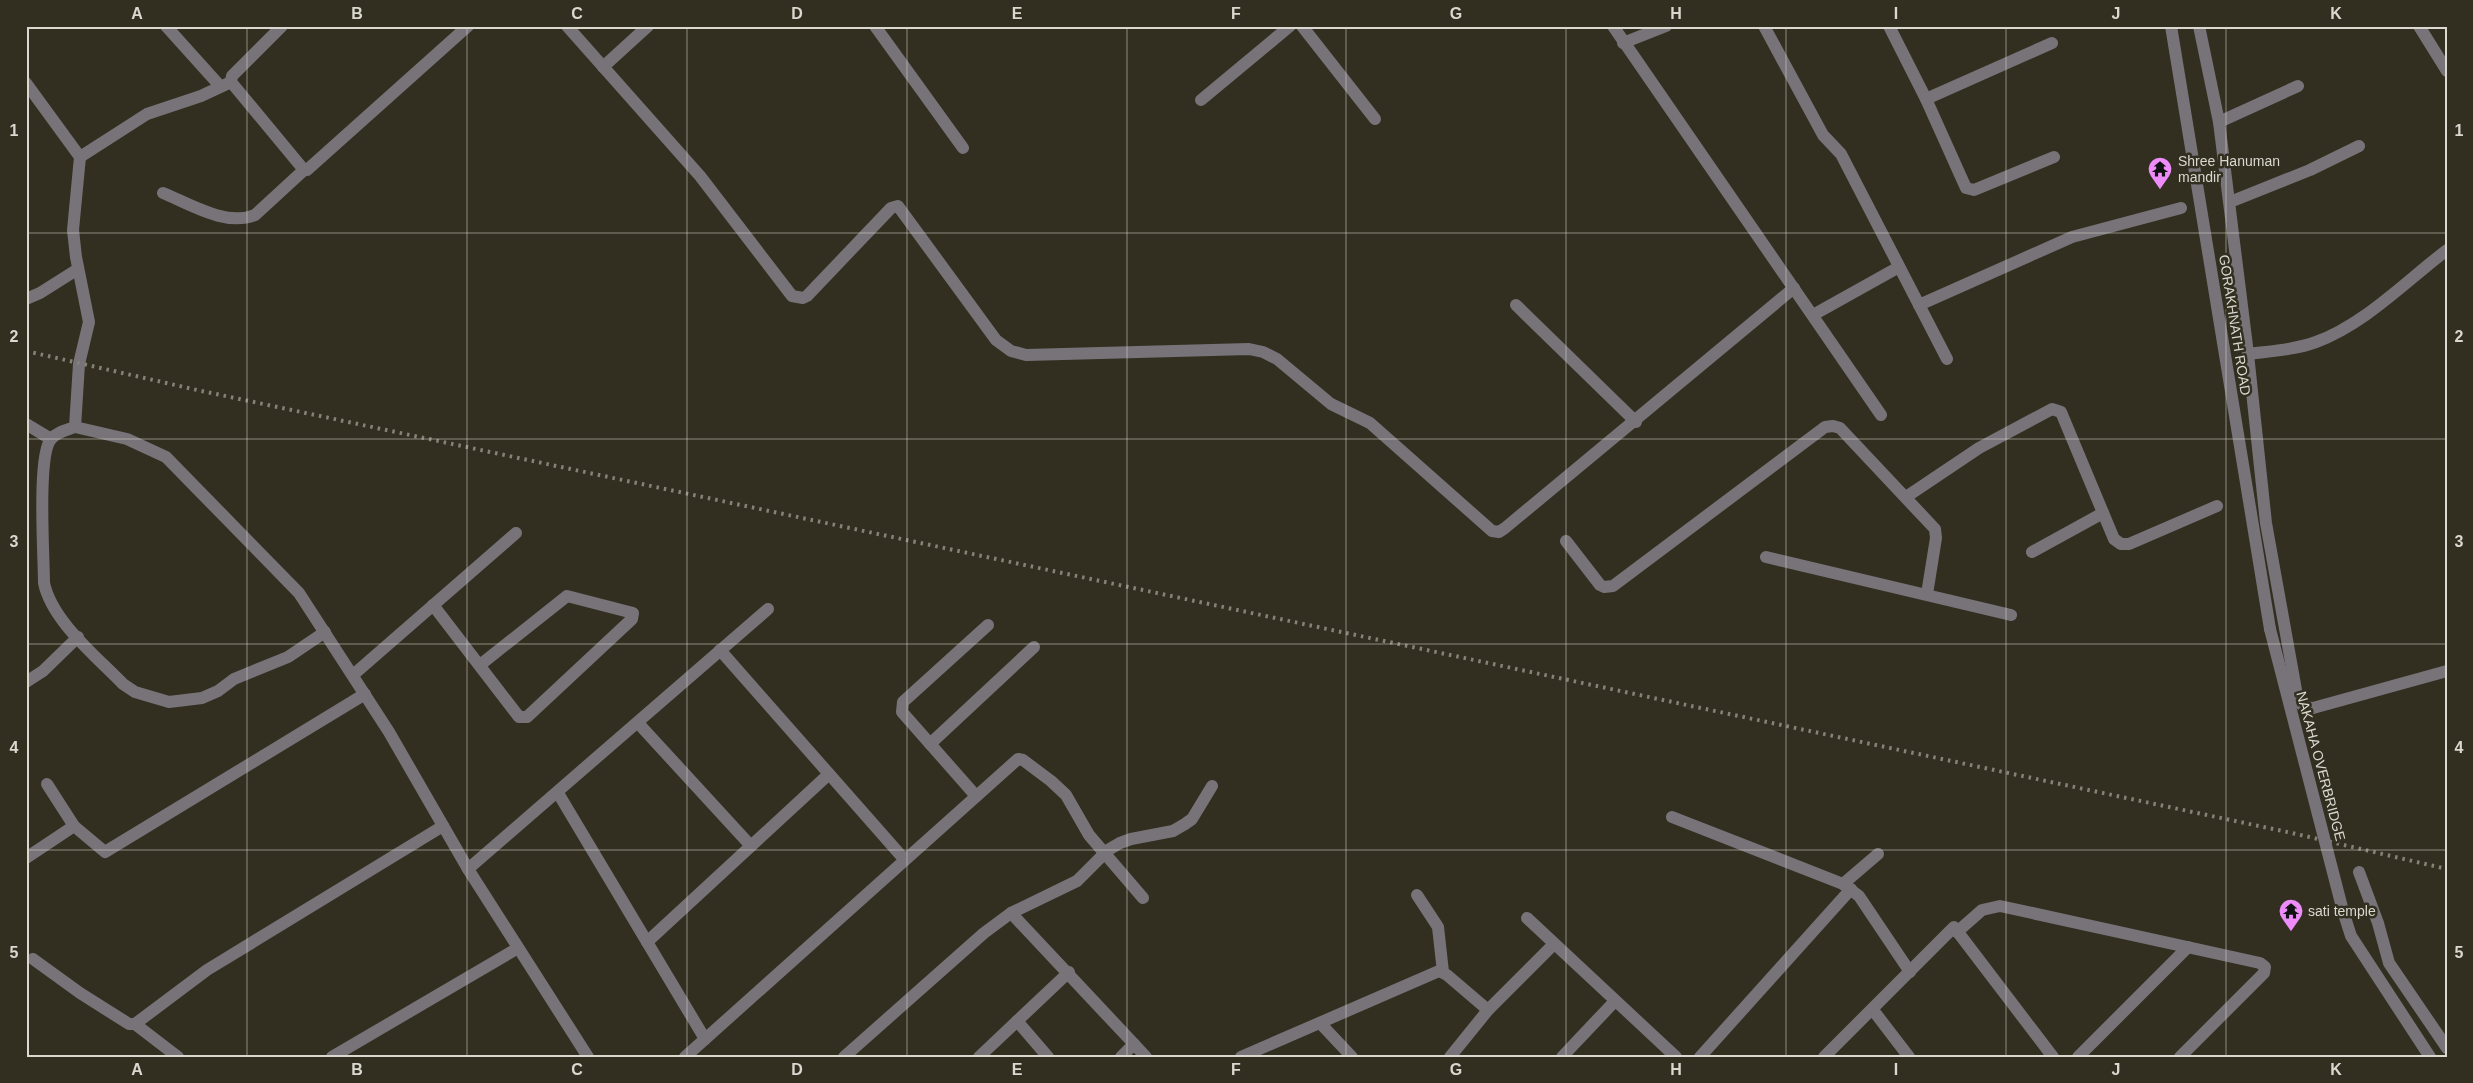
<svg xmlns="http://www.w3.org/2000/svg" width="2473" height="1083" viewBox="0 0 2473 1083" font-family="Arial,sans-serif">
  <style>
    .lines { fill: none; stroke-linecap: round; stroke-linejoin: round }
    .minor { stroke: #787379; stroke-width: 12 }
    .rail { stroke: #858377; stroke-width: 4; stroke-dasharray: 2.5 5; stroke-linecap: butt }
    .minor-bridge { stroke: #787379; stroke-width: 12 }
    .grid { fill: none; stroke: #dad8cf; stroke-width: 1; stroke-opacity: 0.55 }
    .labels { text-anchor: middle; stroke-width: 5; stroke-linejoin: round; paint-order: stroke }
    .poi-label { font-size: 14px; fill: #dad8cf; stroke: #322f21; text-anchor: start }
    .street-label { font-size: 14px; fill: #dad8cf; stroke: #322f21 }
    .neatline { fill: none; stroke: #dad8cf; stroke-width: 2 }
    .grid-label { font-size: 16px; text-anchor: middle; font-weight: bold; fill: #dad8cf }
  </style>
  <rect width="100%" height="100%" fill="#322f21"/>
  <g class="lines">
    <g class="minor">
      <polyline points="166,26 220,86"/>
      <polyline points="282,26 232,76 231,82 304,170 307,170 468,26"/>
      <polyline points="567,26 700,176 792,296 803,298 807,296 891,208 898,206 996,340 1011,351 1026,355 1249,349 1263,352 1277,359 1331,404 1370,423 1492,531 1499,532 1505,528 1794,288"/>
      <polyline points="875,26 963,148"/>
      <polyline points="1302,26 1375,119"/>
      <polyline points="1613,26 1881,415"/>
      <polyline points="1764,26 1823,135 1841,154 1947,359"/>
      <polyline points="1889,26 1926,99 1966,188 1974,190 2054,157"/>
      <polyline points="2171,26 2270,629"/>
      <polyline points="2199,26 2219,122 2248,354 2266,523 2298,701 2304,707 2313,708 2447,671"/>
      <polyline points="2419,26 2447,71"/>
      <polyline points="1623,43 1666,26"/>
      <polyline points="603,67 648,26"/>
      <polyline points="26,83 80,157 73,230 76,257 89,322 79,364 75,427 127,439 166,457 299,593 389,732 468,869 588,1057"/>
      <polyline points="1926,99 2052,43"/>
      <polyline points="1201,100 1290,26"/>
      <polyline points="2219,122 2298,86"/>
      <polyline points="80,157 147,114 201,96 231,82"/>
      <path d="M 163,193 C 190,204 226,227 255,215 L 304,170"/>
      <polyline points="2230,202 2310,170 2359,146"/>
      <polyline points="26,299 40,293 78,269"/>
      <polyline points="1516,305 1636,422"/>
      <polyline points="1919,305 2072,237 2181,208"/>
      <polyline points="1813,315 1899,267"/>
      <path d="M 2248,354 C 2271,351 2294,350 2316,342 C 2365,324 2406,281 2447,250"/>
      <polyline points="26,424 51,439"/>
      <path d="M 75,427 C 67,430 57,432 51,439 C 37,455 44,557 44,583 C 52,621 96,656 123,684 L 135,692 L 169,702 L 202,698 L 218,691 L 234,679 L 288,657 L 325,632"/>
      <polyline points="1906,497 1979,448 2052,409 2061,412 2114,539 2121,544 2129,544 2217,506"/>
      <polyline points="1566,541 1600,585 1604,587 1613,586 1825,427 1833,426 1840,428 1935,529 1936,538 1927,594"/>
      <polyline points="2032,552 2103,513"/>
      <polyline points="1766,557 2011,615"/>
      <polyline points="433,605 519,717 527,717 632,619 633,613 567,596 480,665"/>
      <polyline points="720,650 904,859"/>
      <polyline points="353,675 516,533"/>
      <polyline points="26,682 43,671 78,637"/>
      <polyline points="638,723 751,846"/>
      <polyline points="930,744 1034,647"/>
      <polyline points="47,784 74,826"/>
      <polyline points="558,793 705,1039"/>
      <polyline points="976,796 902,712 903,702 988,625"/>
      <polyline points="1672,817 1843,884 1859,896 1910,972"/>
      <polyline points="26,858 74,826 105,852 365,694"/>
      <polyline points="468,869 768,609"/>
      <polyline points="2359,872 2378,923 2389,963 2447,1048"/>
      <polyline points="1843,884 1878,854"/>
      <polyline points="1417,895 1438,927 1443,972"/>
      <polyline points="2343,911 2351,936 2430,1057"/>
      <polyline points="1011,913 1134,1044"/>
      <polyline points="1527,918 1676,1057"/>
      <polyline points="1957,932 1982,910 2000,906 2260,963 2265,967 2264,973 2180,1057"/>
      <polyline points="647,942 829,774"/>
      <polyline points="33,959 80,993 129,1024 135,1024 207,970 443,826"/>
      <polyline points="1488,1010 1554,944"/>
      <polyline points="1873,1010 1909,1057"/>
      <polyline points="1017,1021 1048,1057"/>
      <polyline points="1320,1023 1352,1057"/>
      <polyline points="135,1024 178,1057"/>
      <polyline points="332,1057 518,948"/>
      <polyline points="685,1057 1018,759 1023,760 1051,781 1066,795 1089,835 1143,898"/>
      <polyline points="844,1057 984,933 1011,913 1077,881 1108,850 1120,843 1131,839 1173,831 1185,824 1192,819 1212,786"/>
      <polyline points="979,1057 1069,972"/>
      <polyline points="1121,1057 1134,1044 1146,1057"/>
      <polyline points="1241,1057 1439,971 1447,975 1488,1010 1450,1057"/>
      <polyline points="1562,1057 1615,1001"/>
      <polyline points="1700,1057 1851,889"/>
      <polyline points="1824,1057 1954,927 2053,1057"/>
      <polyline points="2078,1057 2188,947"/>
    </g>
    <polyline class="rail" points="26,351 197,390 2292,833 2447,869"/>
    <polyline class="minor-bridge" points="2270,629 2343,911"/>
  </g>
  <path class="grid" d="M 247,26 L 247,1057M 467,26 L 467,1057M 687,26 L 687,1057M 907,26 L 907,1057M 1127,26 L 1127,1057M 1346,26 L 1346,1057M 1566,26 L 1566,1057M 1786,26 L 1786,1057M 2006,26 L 2006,1057M 2226,26 L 2226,1057M 26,233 L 2447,233M 26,439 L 2447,439M 26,644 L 2447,644M 26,850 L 2447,850"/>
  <defs>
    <symbol id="temple-pin" viewBox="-11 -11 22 30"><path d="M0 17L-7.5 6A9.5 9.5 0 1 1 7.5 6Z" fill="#ed8cf9" stroke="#322f21"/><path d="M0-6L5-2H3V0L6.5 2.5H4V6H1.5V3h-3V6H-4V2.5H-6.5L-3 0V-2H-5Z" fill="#111"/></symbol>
  </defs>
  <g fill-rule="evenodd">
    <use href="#temple-pin" x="2146" y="155" width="28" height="38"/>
    <use href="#temple-pin" x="2277" y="897" width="28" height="38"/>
  </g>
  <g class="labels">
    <g class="poi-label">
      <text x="2178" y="166">Shree Hanuman<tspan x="2178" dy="16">mandir</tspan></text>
      <text x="2308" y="916">sati temple</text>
    </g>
    <g class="street-label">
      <text transform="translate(2235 325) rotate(81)" y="5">GORAKHNATH ROAD</text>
      <text transform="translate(2321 766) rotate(75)" y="5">NAKAHA OVERBRIDGE</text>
    </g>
  </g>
  <rect width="2473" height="1083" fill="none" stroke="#322f21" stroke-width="55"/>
  <rect x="28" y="28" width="2418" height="1028" class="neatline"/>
  <g class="grid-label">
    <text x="137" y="19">A</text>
    <text x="357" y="19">B</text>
    <text x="577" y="19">C</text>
    <text x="797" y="19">D</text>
    <text x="1017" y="19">E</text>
    <text x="1236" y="19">F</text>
    <text x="1456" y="19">G</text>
    <text x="1676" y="19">H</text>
    <text x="1896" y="19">I</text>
    <text x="2116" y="19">J</text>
    <text x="2336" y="19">K</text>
    <text x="14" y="136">1</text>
    <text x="2459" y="136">1</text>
    <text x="14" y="342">2</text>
    <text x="2459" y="342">2</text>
    <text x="14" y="547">3</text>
    <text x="2459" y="547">3</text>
    <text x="14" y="753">4</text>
    <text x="2459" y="753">4</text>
    <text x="14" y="958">5</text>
    <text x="2459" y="958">5</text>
    <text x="137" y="1075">A</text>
    <text x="357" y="1075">B</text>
    <text x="577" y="1075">C</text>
    <text x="797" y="1075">D</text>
    <text x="1017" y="1075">E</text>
    <text x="1236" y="1075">F</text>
    <text x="1456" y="1075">G</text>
    <text x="1676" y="1075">H</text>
    <text x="1896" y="1075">I</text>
    <text x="2116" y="1075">J</text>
    <text x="2336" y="1075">K</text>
  </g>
</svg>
